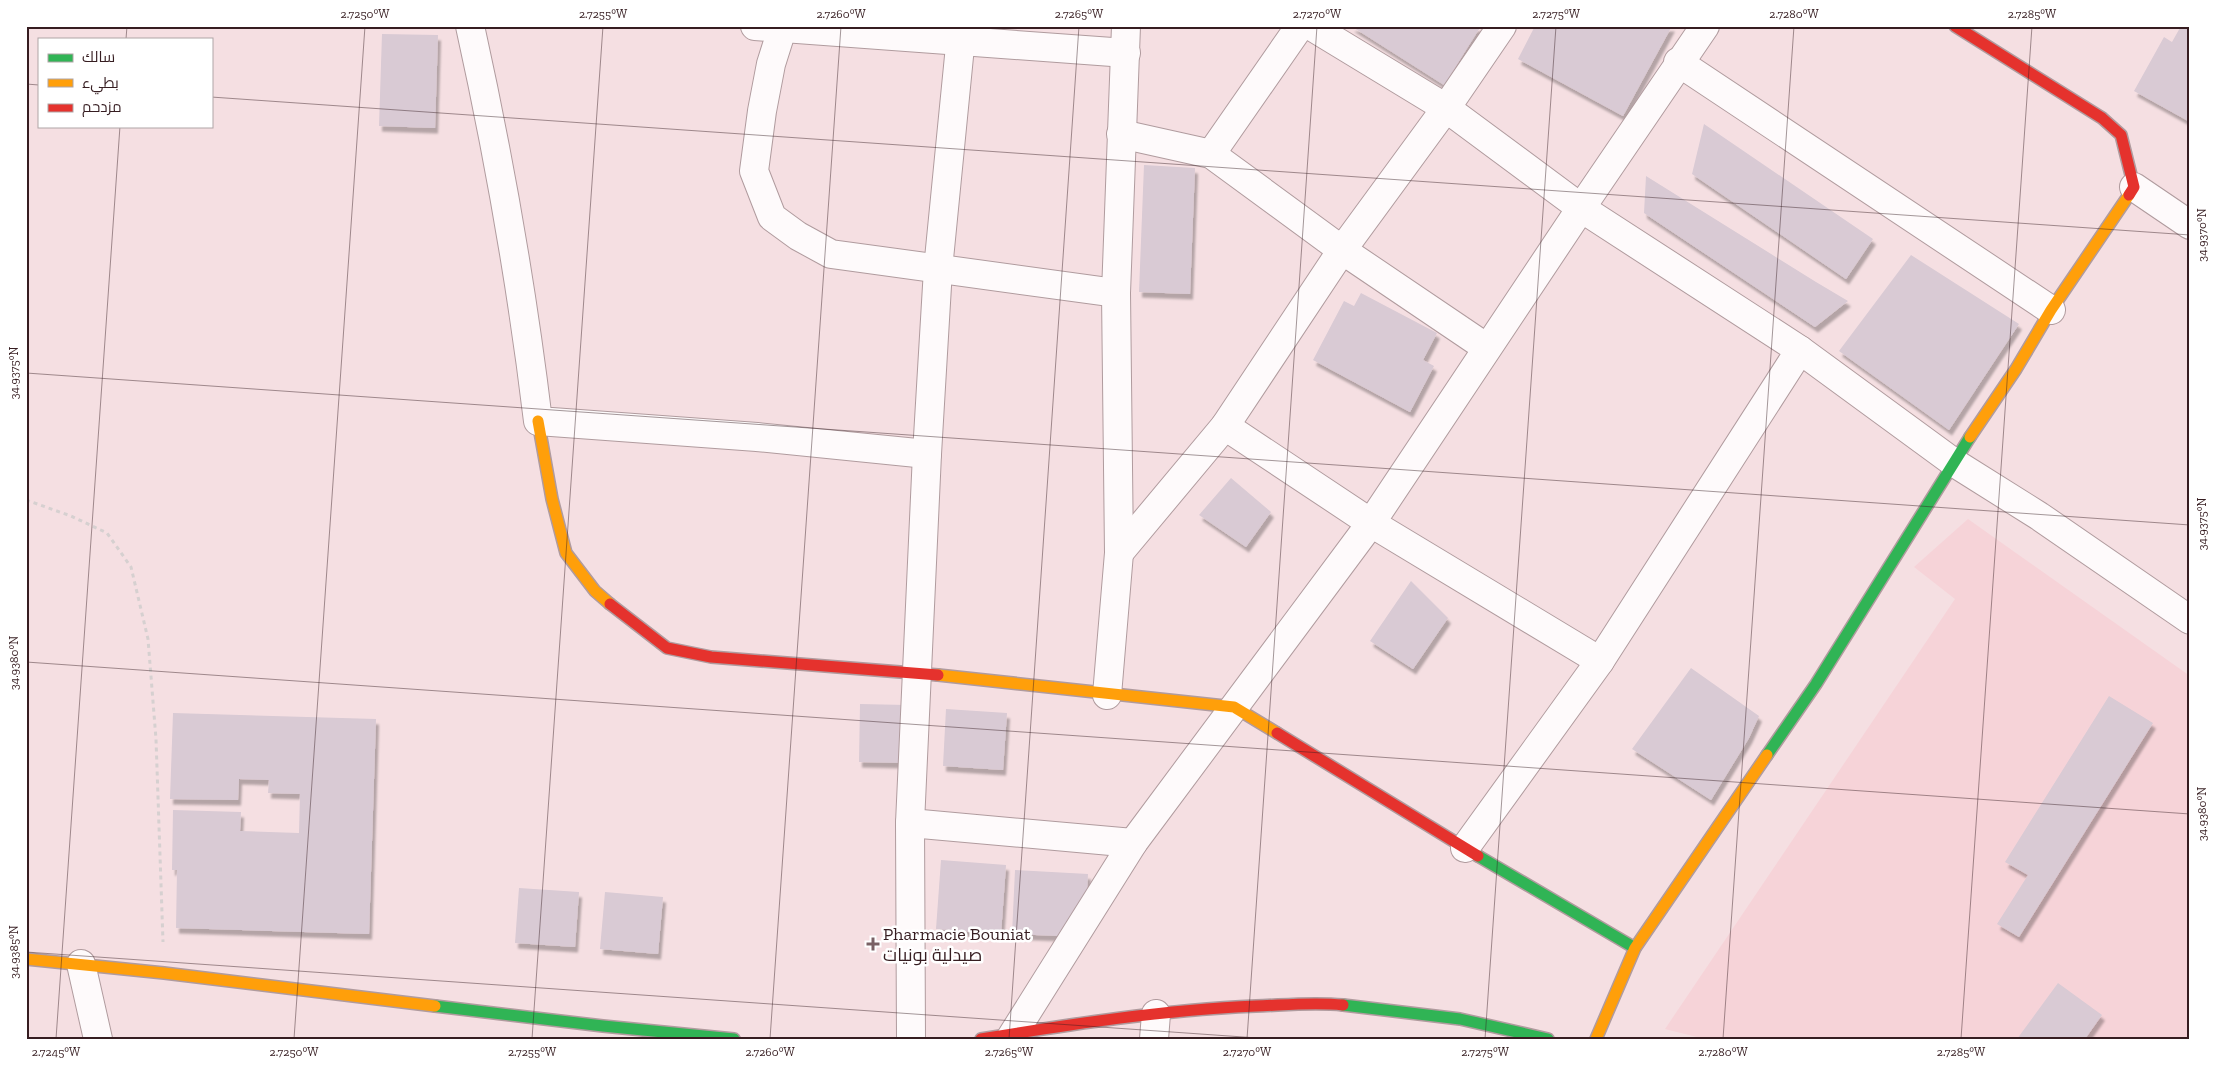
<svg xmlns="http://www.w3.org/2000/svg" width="2216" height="1065" viewBox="0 0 2216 1065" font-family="'Zilla Slab',Cairo,serif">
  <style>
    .built { fill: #f6d3d8 }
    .building { fill: #d9cad4; filter: url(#shadow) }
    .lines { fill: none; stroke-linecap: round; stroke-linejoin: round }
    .street-casing { stroke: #b09b9e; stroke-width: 30 }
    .fast-casing { stroke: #b09b9e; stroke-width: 14 }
    .slow-casing { stroke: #b09b9e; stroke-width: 14 }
    .jam-casing { stroke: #b09b9e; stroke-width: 14 }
    .path { stroke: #d6d0d0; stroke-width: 3; stroke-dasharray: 4 4; stroke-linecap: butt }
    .street { stroke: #fefafb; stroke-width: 28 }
    .fast { stroke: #30b455; stroke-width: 11 }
    .slow { stroke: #ff9f0a; stroke-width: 11 }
    .jam { stroke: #e5322d; stroke-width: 11 }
    .ticks { fill: none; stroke: #361d21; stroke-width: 1; stroke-opacity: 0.45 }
    .poi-dot { fill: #796165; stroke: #fff; stroke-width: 2 }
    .labels { text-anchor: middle; stroke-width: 5; stroke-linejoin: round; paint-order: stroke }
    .poi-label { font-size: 18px; fill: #361d21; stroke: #fff; text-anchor: start }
    .neatline { fill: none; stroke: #361d21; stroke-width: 2 }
    .ticks-label { font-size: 12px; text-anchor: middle; fill: #361d21 }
  </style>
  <defs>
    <filter id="shadow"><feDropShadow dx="3" dy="5.5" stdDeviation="1" flood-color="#0004"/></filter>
  </defs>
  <rect width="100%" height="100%" fill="#f5dfe2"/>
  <polygon class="built" points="1968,519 2190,676 2190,1039 1705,1039 1665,1029 1955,599 1914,567"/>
  <g class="building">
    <polygon points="1351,26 1481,26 1444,85"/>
    <polygon points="1535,26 1672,26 1623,116 1518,59"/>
    <polygon points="2181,26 2190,26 2190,122 2134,91 2164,37 2172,42"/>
    <polygon points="382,34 438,35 435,128 379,126"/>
    <polygon points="1704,124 1873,239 1846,279 1692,174"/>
    <polygon points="1144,165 1195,168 1190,294 1139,292"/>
    <polygon points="1646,176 1816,282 1848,301 1815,327 1644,213"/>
    <polygon points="1911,255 2019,324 1949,430 1839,351"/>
    <polygon points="1361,293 1437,333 1423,360 1434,366 1410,412 1313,360 1344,301 1354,306"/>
    <polygon points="1231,478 1271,512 1246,547 1199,515"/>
    <polygon points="1411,581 1448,618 1413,669 1370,641"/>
    <polygon points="1691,668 1759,716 1749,738 1711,800 1632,749"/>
    <polygon points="2109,696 2153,723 2019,937 1997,924 2028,875 2005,862"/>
    <polygon points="860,704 907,705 905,763 859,762"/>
    <polygon points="946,709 1007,713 1003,770 943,766"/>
    <polygon points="173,713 376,719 369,934 176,928 177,870 172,870 173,810 241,812 240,831 299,833 300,794 268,793 269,780 239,779 238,800 170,799"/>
    <polygon points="941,860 1006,865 1001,934 936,929"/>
    <polygon points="1015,870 1088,874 1087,892 1059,936 1012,934"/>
    <polygon points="519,888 579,892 575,947 515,943"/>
    <polygon points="605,892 663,897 658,954 600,949"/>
    <polygon points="2058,983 2102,1015 2085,1039 2017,1039"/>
  </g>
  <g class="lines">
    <defs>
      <g id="street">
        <path d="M 470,26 C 499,157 522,288 538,421 L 757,437 L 927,454"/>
        <polyline points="755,26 1126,53"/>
        <polyline points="783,26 771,64 762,111 754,171 772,217 798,236 831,254 1116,293"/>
        <polyline points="1311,26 1446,108 1581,208 1800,350 1953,462 2039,516 2190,620"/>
        <polyline points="1678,62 2051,310"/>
        <polyline points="1121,134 1211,154 1342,250 1487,348"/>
        <polyline points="1211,154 1300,26"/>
        <polyline points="2134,187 2190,225"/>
        <polyline points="1225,426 1371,523 1600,661"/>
        <polyline points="1119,553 1225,426 1342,250 1446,108 1502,26"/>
        <polyline points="1107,695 1119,553 1116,293 1126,26"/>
        <polyline points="910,823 1133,843"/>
        <polyline points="1465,848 1600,661 1800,350"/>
        <polyline points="81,964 98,1039"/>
        <polyline points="911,1039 910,823 927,454 938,269 962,26"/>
        <polyline points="1010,1039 1133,843 1371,523 1581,208 1705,26"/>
        <polyline points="1154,1039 1156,1014"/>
      </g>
      <g id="fast">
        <polyline points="1767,755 1816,684 1970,437"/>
        <polyline points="1478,856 1635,948"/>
        <polyline points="1343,1005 1460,1019 1548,1039"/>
        <polyline points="435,1006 603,1026 734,1039"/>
      </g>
      <g id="slow">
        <polyline points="538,421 552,499 566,553 595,591 610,604"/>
        <polyline points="1970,437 2016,369 2051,310 2129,195"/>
        <polyline points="938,675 1234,707 1277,733"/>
        <polyline points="26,959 164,973 435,1006"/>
        <polyline points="1596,1039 1635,948 1767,755"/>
      </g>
      <g id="jam">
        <polyline points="1955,26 2102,118 2121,135 2134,187 2129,195"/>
        <polyline points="610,604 667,648 711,657 938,675"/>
        <polyline points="1277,733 1478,856"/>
        <path d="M 981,1039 C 1072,1024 1163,1010 1256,1006 C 1285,1005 1314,1002 1343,1005"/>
      </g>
    </defs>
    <use href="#street" class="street-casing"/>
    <use href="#fast" class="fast-casing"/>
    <use href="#slow" class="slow-casing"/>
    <use href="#jam" class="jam-casing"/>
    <polyline class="path" points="26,500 71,516 107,533 131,567 148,639 156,739 163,942"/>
    <use href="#street" class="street"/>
    <use href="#fast" class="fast"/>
    <use href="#slow" class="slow"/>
    <use href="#jam" class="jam"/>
  </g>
  <path class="ticks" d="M 126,39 L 127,26M 26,84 L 39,85M 211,97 L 2190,235M 26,373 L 2190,525M 26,662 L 2190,814M 26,952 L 1272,1039M 56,1039 L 120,126M 294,1039 L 365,26M 532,1039 L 603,26M 770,1039 L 841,26M 1009,1039 L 1079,26M 1247,1039 L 1317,26M 1485,1039 L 1556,26M 1723,1039 L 1794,26M 1961,1039 L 2032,26"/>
  <path class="poi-dot" d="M870.5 936.5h5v5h5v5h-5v5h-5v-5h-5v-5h5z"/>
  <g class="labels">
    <g class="poi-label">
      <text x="883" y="940">Pharmacie Bouniat<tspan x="883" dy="21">صيدلية بونيات</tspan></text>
    </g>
  </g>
  <rect width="2216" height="1065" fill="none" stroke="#ffffff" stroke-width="55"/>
  <rect x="38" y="38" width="175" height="90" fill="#ffffff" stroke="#afa5a6"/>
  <rect x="48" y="54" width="25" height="8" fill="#30b455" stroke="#afa5a6"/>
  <text x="82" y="62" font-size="15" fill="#361d21">سالك</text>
  <rect x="48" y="79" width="25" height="8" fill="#ff9f0a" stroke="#afa5a6"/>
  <text x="82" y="88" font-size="15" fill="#361d21">بطيء</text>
  <rect x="48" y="104" width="25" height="8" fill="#e5322d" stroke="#afa5a6"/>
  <text x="82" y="112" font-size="15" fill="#361d21">مزدحم</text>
  <rect x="28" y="28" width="2160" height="1010" class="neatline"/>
  <g class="ticks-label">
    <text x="365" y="18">2.7250°W</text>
    <text x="603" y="18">2.7255°W</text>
    <text x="841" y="18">2.7260°W</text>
    <text x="1079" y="18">2.7265°W</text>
    <text x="1317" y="18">2.7270°W</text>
    <text x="1556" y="18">2.7275°W</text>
    <text x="1794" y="18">2.7280°W</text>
    <text x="2032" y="18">2.7285°W</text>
    <text transform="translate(2202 235) rotate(-90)" y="4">34.9370°N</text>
    <text transform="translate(14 373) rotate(-90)" y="4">34.9375°N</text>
    <text transform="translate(2202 524) rotate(-90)" y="4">34.9375°N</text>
    <text transform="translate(14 663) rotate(-90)" y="4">34.9380°N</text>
    <text transform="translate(2202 814) rotate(-90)" y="4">34.9380°N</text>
    <text transform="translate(14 952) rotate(-90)" y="4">34.9385°N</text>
    <text x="56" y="1056">2.7245°W</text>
    <text x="294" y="1056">2.7250°W</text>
    <text x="532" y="1056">2.7255°W</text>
    <text x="770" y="1056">2.7260°W</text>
    <text x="1009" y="1056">2.7265°W</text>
    <text x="1247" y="1056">2.7270°W</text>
    <text x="1485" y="1056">2.7275°W</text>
    <text x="1723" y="1056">2.7280°W</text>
    <text x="1961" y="1056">2.7285°W</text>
  </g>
</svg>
